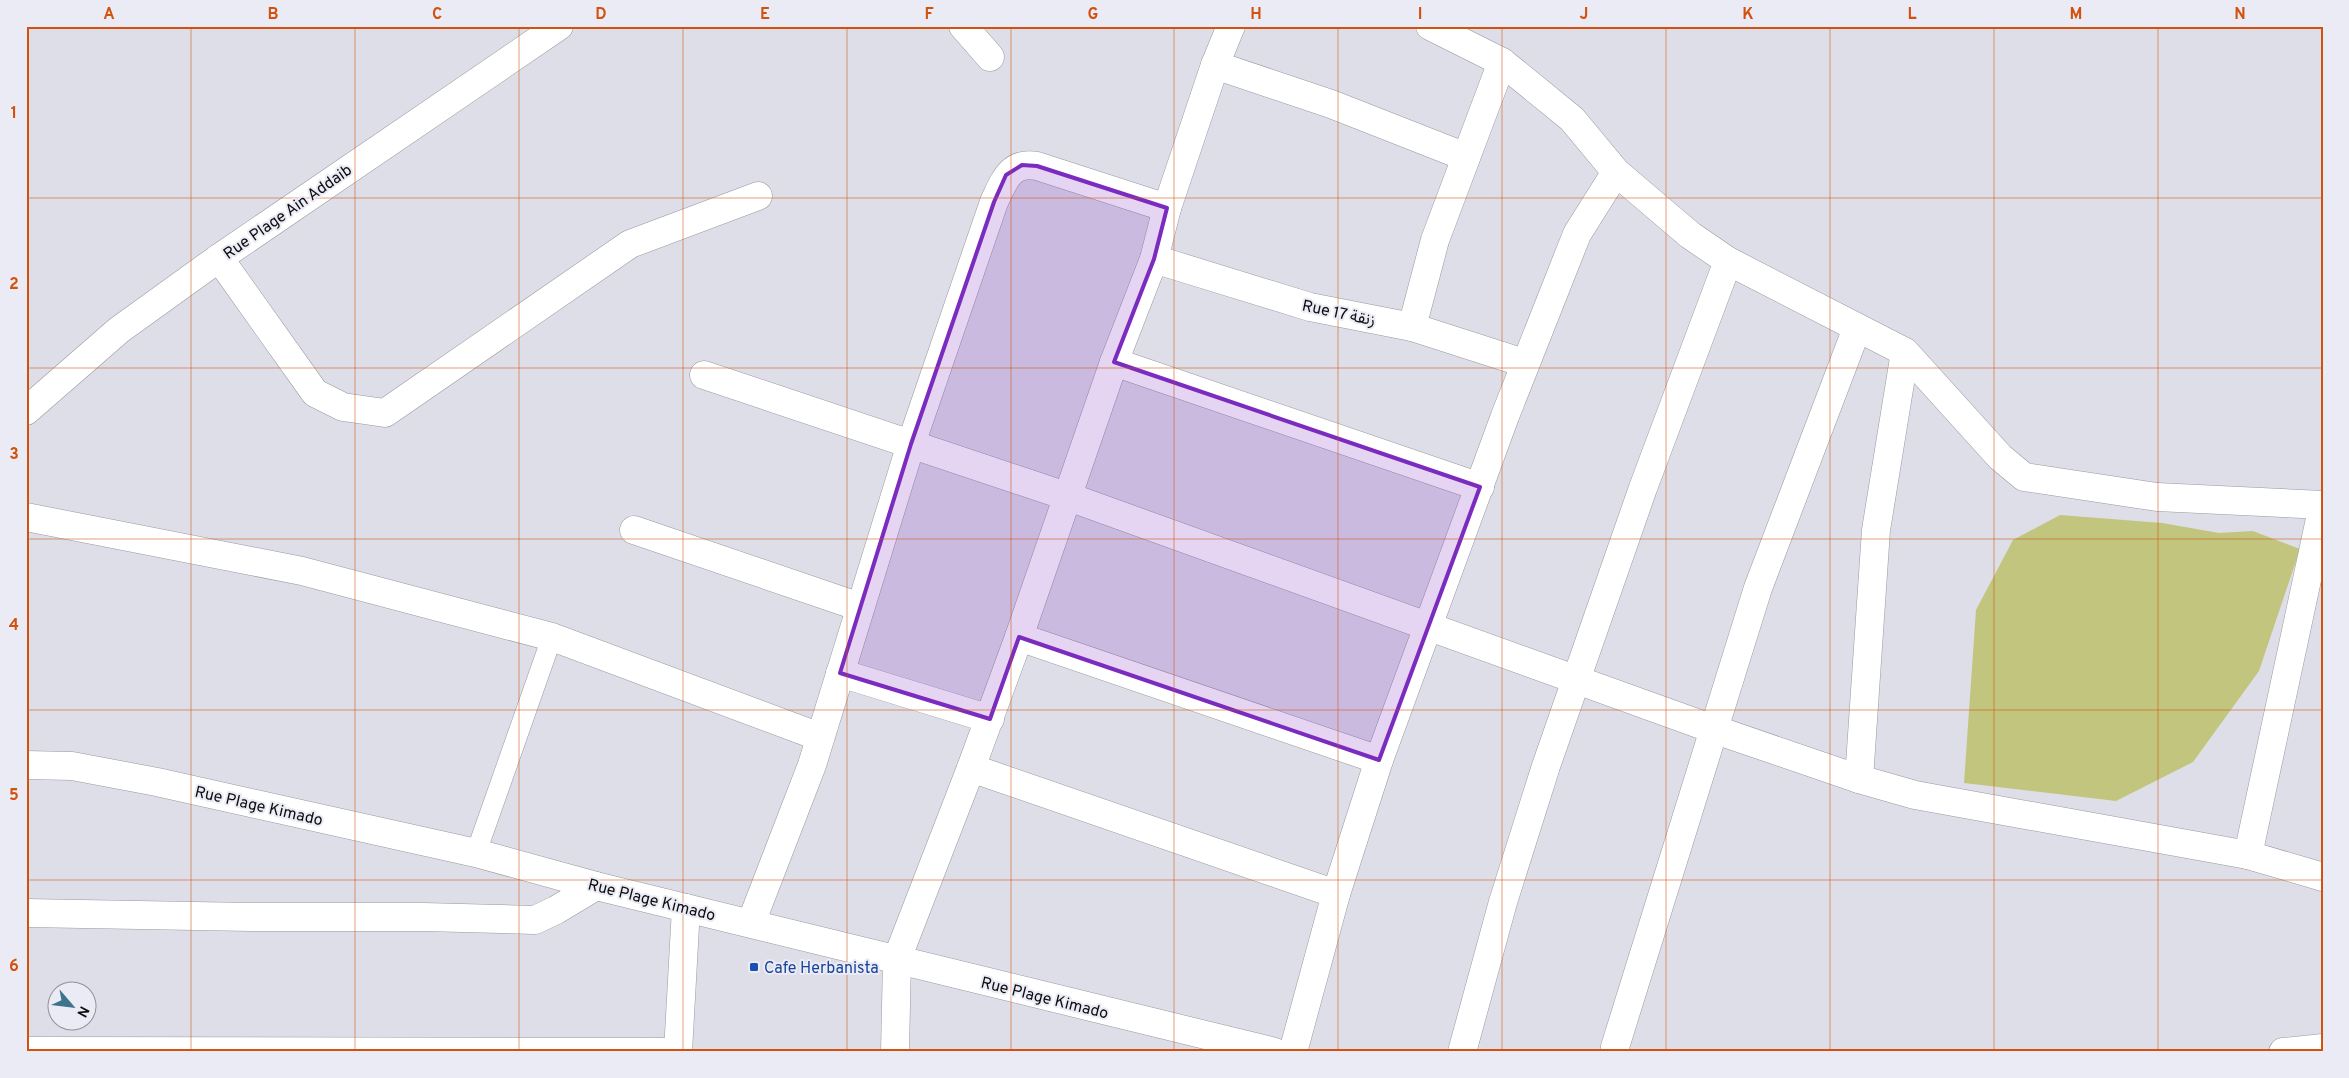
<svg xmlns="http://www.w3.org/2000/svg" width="2349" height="1078" viewBox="0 0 2349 1078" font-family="Overpass,'Noto Sans Arabic',sans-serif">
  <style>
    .green { fill: #c2c57e }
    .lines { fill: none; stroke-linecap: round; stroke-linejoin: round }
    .lane-casing { stroke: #9898a1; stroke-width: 21 }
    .street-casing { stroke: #9898a1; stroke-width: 29 }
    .secondary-casing { stroke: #9898a1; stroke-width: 29 }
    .lane { stroke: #fff; stroke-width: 20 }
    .street { stroke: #fff; stroke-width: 28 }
    .secondary { stroke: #fff; stroke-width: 28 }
    .marked { fill: #7b2cbf; fill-opacity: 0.2; stroke: #7b2cbf; stroke-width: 4; stroke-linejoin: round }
    .grid { fill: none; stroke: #d2510c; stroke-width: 1; stroke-opacity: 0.55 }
    .transit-dot { fill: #1a4fb4; stroke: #ebebf5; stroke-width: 2 }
    .labels { text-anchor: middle; stroke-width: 4; stroke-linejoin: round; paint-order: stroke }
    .street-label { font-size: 16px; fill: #0c0c0f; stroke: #ebebf5 }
    .transit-label { font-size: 16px; fill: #164399; stroke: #ebebf5; text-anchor: start }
    .neatline { fill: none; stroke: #d2510c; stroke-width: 2 }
    .grid-label { font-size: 16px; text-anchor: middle; font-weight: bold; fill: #d2510c }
  </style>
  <rect width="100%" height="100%" fill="#dedee8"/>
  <polygon class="green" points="2060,515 2162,523 2219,533 2253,531 2300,549 2259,671 2193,762 2116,801 1964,783 1976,610 2013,540"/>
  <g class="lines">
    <defs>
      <polyline id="lane" points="476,853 552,637"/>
      <g id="street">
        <polyline points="963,26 990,57"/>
        <polyline points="1430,26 1502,62 1572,119 1616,172 1690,235 1728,261 1905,352 2000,457 2024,477 2157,497 2323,505 2248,855"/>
        <polyline points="1215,65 1331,104 1466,157"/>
        <polyline points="219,258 315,393 343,407 385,413 630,244 758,196"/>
        <polyline points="1154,259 1310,307 1412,327 1524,363"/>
        <polyline points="1412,327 1435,240 1502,62"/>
        <polyline points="1114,362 1480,487"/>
        <polyline points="704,375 1069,497 1713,729 1859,779 1915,795 2248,855 2323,877"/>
        <polyline points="26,411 119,330 219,258 559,26"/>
        <polyline points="26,517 302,571 552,637 820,737"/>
        <polyline points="634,530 860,607"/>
        <polyline points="1019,637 1379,760"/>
        <polyline points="840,673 990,719"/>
        <polyline points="971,768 1336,894"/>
        <polyline points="1859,779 1876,530 1905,352"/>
        <polyline points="26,913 251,917 424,917 535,920 556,910 596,886"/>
        <path d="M 751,923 L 812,765 L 911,444 L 994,202 C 1004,181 1010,161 1037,166 L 1167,208"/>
        <polyline points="1615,1047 1758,588 1857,328"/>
        <polyline points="26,1051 678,1052 686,908"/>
        <polyline points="895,1052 897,959 971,768 1019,637 1114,362 1154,259 1167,208 1215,65 1231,26"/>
        <polyline points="1293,1052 1336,894 1379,760 1505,416 1577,234 1616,172"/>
        <polyline points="1462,1052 1503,902 1546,766 1643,488 1728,261"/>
      </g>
      <g id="secondary">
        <polyline points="26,765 72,766 157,782 476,853 596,886 1275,1052"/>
        <polyline points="2283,1052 2323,1048"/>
      </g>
    </defs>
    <use href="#lane" class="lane-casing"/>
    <use href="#street" class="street-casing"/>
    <use href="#secondary" class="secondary-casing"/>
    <use href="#lane" class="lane"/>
    <use href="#street" class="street"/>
    <use href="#secondary" class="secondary"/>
  </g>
  <path class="marked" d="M 1022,165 L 1037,166 L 1167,208 L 1154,259 L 1114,362 L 1480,487 L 1379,760 L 1019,637 L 990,719 L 840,673 L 911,444 L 994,202 L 1006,175 Z"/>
  <path class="grid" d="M 191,26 L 191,1052M 355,26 L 355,1052M 519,26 L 519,1052M 683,26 L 683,1052M 847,26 L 847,1052M 1011,26 L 1011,1052M 1174,26 L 1174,1052M 1338,26 L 1338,1052M 1502,26 L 1502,1052M 1666,26 L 1666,1052M 1830,26 L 1830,1052M 1994,26 L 1994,1052M 2158,26 L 2158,1052M 26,198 L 2323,198M 26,368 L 2323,368M 26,539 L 2323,539M 26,710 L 2323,710M 26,880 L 2323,880"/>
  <rect class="transit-dot" x="749" y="962" width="10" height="10" rx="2.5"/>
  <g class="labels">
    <g class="street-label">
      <text transform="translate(287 211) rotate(-35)" y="6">Rue Plage Ain Addaib</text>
      <text transform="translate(1339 312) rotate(12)" y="6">Rue 17 زنقة</text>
      <text transform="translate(259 805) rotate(13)" y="6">Rue Plage Kimado</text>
      <text transform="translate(652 899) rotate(14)" y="6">Rue Plage Kimado</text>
      <text transform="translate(1045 997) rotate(14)" y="6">Rue Plage Kimado</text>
    </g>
    <g class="transit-label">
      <text x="764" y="973">Cafe Herbanista</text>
    </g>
  </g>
  <rect width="2349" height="1078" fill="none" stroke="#ebebf5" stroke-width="55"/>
  <g transform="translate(72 1006) rotate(118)"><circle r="24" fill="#ebebf5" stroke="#929299"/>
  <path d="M0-4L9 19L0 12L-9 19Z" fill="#3c738e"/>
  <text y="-8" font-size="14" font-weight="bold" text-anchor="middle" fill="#0c0c0f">N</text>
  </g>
  <rect x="28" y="28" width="2294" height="1022" class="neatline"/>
  <g class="grid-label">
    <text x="109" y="19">A</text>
    <text x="273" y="19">B</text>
    <text x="437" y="19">C</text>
    <text x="601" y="19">D</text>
    <text x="765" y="19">E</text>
    <text x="929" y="19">F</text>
    <text x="1093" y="19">G</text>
    <text x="1256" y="19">H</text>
    <text x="1420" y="19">I</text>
    <text x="1584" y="19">J</text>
    <text x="1748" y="19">K</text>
    <text x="1912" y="19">L</text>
    <text x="2076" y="19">M</text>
    <text x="2240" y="19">N</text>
    <text x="14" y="118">1</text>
    <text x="14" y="289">2</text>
    <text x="14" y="459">3</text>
    <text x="14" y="630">4</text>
    <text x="14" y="800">5</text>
    <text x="14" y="971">6</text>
  </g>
</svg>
